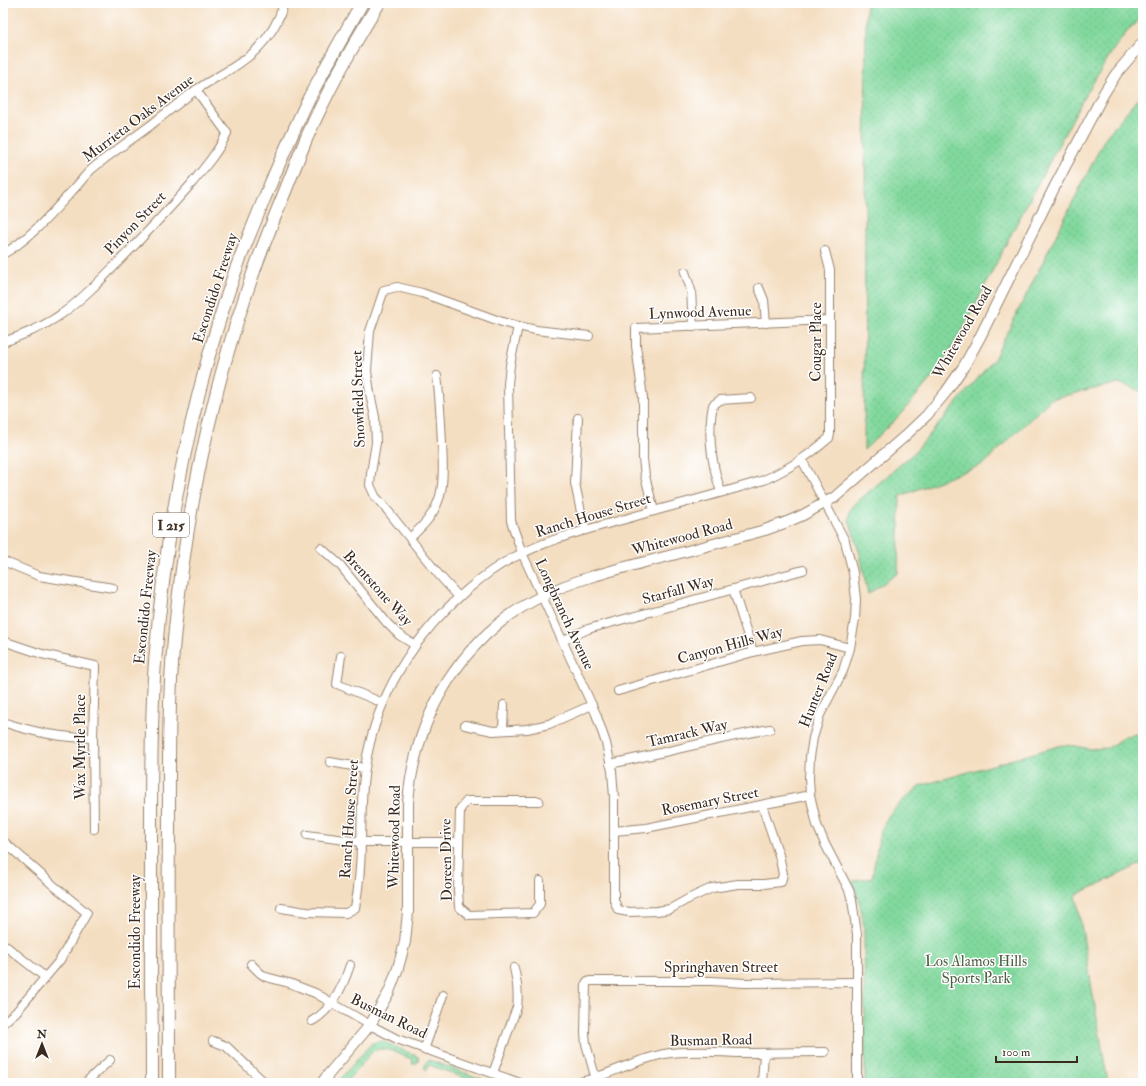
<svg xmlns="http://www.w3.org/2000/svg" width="1146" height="1086" viewBox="0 0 1146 1086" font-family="'IM FELL Double Pica',serif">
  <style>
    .park { fill: url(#park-dots); stroke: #5e815e }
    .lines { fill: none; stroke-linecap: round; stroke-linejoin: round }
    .minor-casing { stroke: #988470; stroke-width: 10 }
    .major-casing { stroke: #988470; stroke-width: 12 }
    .highway-casing { stroke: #988470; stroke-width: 14 }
    .minor { stroke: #fff; stroke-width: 8 }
    .major { stroke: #fff; stroke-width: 10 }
    .highway { stroke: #fff; stroke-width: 12 }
    .labels { text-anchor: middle; stroke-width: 3; stroke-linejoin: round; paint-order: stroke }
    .shield { fill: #fff; stroke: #766a62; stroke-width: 1 }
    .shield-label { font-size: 14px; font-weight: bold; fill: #3b2a1e }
    .street-label { font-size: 15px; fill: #3b2a1e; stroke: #fff }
    .park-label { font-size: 15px; fill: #505e44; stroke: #fff }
  </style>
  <defs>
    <pattern id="park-dots" width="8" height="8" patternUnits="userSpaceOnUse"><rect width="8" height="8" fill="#81d89d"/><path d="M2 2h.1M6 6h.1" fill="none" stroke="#70ba87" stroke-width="1.8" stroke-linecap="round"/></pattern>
  </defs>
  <rect width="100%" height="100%" fill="#fff"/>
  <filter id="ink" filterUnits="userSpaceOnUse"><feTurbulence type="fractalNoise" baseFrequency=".025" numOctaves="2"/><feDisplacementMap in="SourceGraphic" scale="8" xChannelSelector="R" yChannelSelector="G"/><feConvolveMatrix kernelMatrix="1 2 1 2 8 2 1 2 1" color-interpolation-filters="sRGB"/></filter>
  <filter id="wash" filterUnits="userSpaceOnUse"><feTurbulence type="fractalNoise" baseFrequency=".012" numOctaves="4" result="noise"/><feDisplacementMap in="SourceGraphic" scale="16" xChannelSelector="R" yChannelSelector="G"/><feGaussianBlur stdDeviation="0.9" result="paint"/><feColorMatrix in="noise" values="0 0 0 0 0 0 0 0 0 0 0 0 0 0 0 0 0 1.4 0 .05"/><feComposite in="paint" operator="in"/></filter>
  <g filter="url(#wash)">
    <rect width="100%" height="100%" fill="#f4dec1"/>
    <g class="park">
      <polygon points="866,3 1143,3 1143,17 1130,28 1113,50 1083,99 1008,240 962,331 935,374 898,417 864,450"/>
      <polygon points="1143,92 1143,392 1119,383 1051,399 984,464 900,496 898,573 868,594 860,554 849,520 850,510 858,501 915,452 994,359 1105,138"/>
      <polygon points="1143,733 1143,863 1076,895 1108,1083 865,1083 864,927 859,900 853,881 872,878 880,832 889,815 901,802 920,786 1062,745 1076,746 1090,749 1108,748 1125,736"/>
      <path d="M 382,1041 L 417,1056 L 419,1058 L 416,1064 L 412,1064 L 413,1060 C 401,1055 386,1045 373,1051 L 345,1083 L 336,1083 L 372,1043 Z"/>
      <polygon points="429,1060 485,1080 486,1083 479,1083 429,1065 427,1070 424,1068 427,1061"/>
    </g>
  </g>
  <g filter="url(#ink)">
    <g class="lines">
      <defs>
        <g id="minor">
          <path d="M 3,254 C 30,239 51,214 72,191 C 79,184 85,175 92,169 C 111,153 131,140 151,125 C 166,113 181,101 196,90 C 216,76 239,67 257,49 C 270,36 279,21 284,3"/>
          <polyline points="685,272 691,290 693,326"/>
          <polyline points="759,288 764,300 766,323"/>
          <polyline points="518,326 510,365 508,384 511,521 522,553 596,714 606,743 612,771 614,797 614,900 618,910 629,912 657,911 670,909 688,899 712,888 738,884 764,884 781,882 783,874 779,855 762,805"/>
          <path d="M 3,342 C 24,335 45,326 63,313 C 89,294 110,270 132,248 C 152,227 173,205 192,183 C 205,167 218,152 227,133 L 196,90"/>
          <polyline points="578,418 575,483 581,512 586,530"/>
          <polyline points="802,460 845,541 853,573 856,599 855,619 850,648 843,671 820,715 813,738 810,757 809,778 810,795 817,825 825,844 849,890 852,900 857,934 857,1083"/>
          <path d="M 721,492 C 712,465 707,434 713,405 L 720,400 L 751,398"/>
          <polyline points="654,511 645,476 643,459 643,398 636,346 636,328 830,320"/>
          <path d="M 410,538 C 423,526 435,514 440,496 C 444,481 443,459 442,444 C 441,421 440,399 437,376"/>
          <polyline points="321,548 340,565 387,623 399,635 415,645"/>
          <polyline points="3,561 39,576 113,588"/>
          <polyline points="733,589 753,652"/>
          <polyline points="459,597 439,575 388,511 375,496 370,485 371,473 376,443 375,417 370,393 367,371 370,331 384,290 397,287 422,293 505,323 536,330 589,336"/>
          <polyline points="3,641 42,654 95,666 93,738 94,829"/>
          <polyline points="562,641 588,629 803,570"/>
          <polyline points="341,656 337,684 383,703"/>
          <polyline points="618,691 753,652 802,641 820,640 850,648"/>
          <path d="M 3,722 C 32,732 63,738 93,738"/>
          <polyline points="465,725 493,731 527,729 549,724 592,705"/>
          <polyline points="503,730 504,705"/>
          <polyline points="330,762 364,768"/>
          <path d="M 610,764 C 664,753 716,739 770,729"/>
          <polyline points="539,801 467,801 460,809 458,890 459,907 469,915 533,913 540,904 540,881"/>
          <polyline points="614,831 646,828 810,795"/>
          <polyline points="307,835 361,842 459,842"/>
          <polyline points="3,841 53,885 87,913 60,960 16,1012 3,1023"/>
          <path d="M 281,908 L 307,912 L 346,913 L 355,908 C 359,886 361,863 361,841 C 362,807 361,781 369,747 C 383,685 419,631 467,590 C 484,575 502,562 523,553 C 553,538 586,530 618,521 C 667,507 716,495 764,480 C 790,468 807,457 829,438 L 830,434 L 830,270 L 825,251"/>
          <polyline points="3,944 45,977"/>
          <polyline points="251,964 260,973 266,977 289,983 315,993 370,1025 397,1039 520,1083"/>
          <path d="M 312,1021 C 332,1010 343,987 350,965"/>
          <polyline points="213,1041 226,1046 265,1083"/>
          <polyline points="424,1050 443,995"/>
          <path d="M 493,1073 L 517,1007 C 519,993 517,981 514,968"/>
          <polyline points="85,1083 110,1060"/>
          <path d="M 577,1083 C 607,1076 634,1060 664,1054 C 687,1050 717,1052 740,1053 C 769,1053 797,1052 825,1052"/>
          <polyline points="597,1083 586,1044 585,1033 586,983 590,981 711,981 745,983 856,982"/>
          <polyline points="762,1083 764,1053"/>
        </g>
        <path id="major" d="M 322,1083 L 327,1076 L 370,1025 L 389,992 L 398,968 L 405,942 L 408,912 L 408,803 C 415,715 462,636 542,596 C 574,580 610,571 645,562 C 685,552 725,541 765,530 L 787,522 L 803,515 L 835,497 L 905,436 L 927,415 L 946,392 L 964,366 L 980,337 L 1056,184 L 1104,93 L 1116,74 L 1143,42"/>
        <g id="highway">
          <path d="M 152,1083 C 152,1051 152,1019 151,988 C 151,933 151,879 151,825 C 151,770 151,716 155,662 C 165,529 192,397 235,272 C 243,249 253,227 262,204 C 277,168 293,131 310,96 C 327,65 344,34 362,3"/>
          <path d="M 169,1083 C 169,999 168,914 169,830 C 169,767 168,703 174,639 C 185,522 208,406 246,294 C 258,258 272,223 286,189 C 293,171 300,154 307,137 C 327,92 353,45 379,3"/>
        </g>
      </defs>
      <use href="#minor" class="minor-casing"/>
      <use href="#major" class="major-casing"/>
      <use href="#highway" class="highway-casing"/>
      <use href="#minor" class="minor"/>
      <use href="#major" class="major"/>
      <use href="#highway" class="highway"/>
    </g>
  </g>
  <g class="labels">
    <rect class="shield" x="153" y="513" width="36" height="24" rx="3"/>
    <g class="shield-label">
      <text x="171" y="530">I 215</text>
    </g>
    <g class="street-label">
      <text transform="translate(138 118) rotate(-37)" y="5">Murrieta Oaks Avenue</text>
      <text transform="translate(135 223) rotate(-46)" y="5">Pinyon Street</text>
      <text transform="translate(215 288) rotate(-72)" y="5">Escondido Freeway</text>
      <text transform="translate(700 312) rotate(-2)" y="5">Lynwood Avenue</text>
      <text transform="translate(962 332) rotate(-60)" y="5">Whitewood Road</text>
      <text transform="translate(816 342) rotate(-90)" y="5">Cougar Place</text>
      <text transform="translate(358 399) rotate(-92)" y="5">Snowfield Street</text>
      <text transform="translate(593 515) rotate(-17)" y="5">Ranch House Street</text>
      <text transform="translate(682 537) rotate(-15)" y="5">Whitewood Road</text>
      <text transform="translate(378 588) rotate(48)" y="5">Brentstone Way</text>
      <text transform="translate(678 590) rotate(-15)" y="5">Starfall Way</text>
      <text transform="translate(145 607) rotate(-84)" y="5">Escondido Freeway</text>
      <text transform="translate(565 614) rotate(65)" y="5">Longbranch Avenue</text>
      <text transform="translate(730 645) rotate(-15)" y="5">Canyon Hills Way</text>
      <text transform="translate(818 690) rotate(-68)" y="5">Hunter Road</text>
      <text transform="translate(687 733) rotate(-13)" y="5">Tamrack Way</text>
      <text transform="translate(80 747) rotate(-90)" y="5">Wax Myrtle Place</text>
      <text transform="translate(710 801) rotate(-11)" y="5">Rosemary Street</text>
      <text transform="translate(349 819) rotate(-86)" y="5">Ranch House Street</text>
      <text transform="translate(394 837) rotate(-89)" y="5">Whitewood Road</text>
      <text transform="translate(446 860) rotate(-91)" y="5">Doreen Drive</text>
      <text transform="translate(135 932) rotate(-90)" y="5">Escondido Freeway</text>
      <text x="721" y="972">Springhaven Street</text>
      <text transform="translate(389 1016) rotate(26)" y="5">Busman Road</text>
      <text transform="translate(711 1040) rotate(-1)" y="5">Busman Road</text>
    </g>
    <g class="park-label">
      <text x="976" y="966">Los Alamos Hills<tspan x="976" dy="17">Sports Park</tspan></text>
    </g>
  </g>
  <rect width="1146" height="1086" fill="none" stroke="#fff" stroke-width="16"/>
  <g transform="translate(42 1044)" stroke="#ffffff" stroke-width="3" paint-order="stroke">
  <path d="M0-3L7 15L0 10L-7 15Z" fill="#3b2a1e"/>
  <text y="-6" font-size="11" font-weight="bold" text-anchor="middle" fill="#3b2a1e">N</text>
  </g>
  <path d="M996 1056v6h81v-6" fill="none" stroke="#3b2a1e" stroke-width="2"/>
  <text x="1002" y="1056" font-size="12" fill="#3b2a1e" stroke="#ffffff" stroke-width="3" paint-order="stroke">100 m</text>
</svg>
